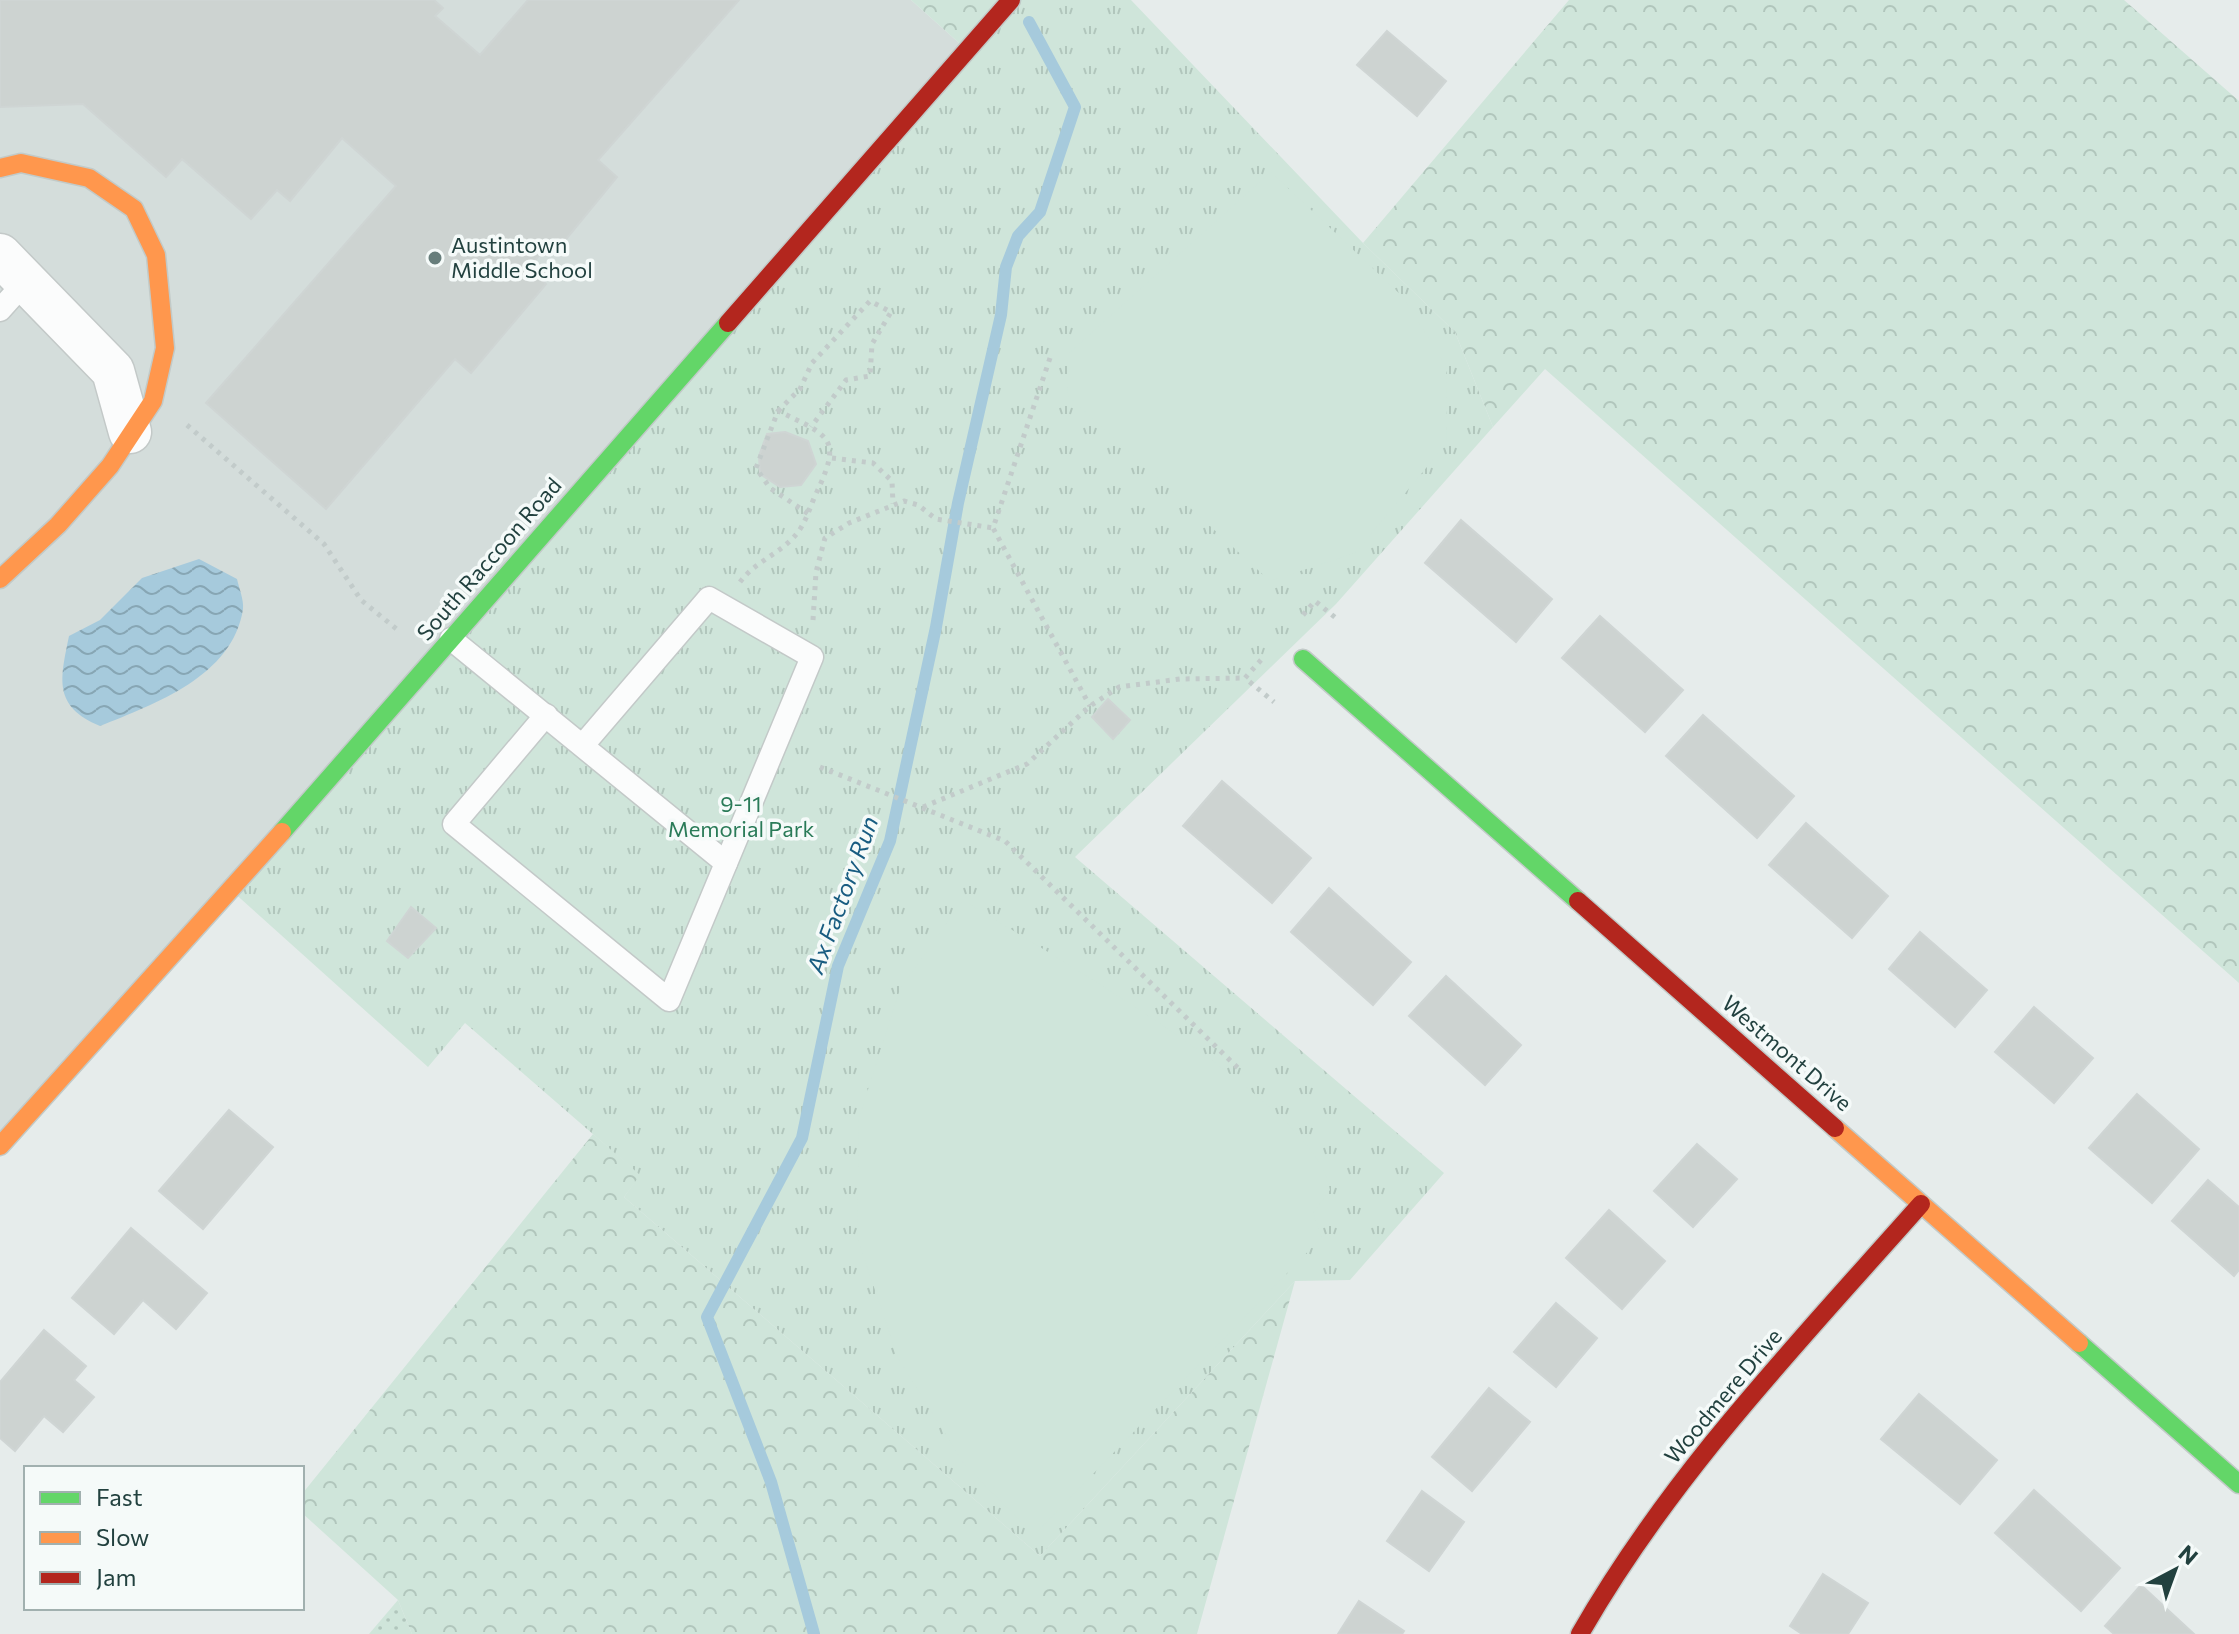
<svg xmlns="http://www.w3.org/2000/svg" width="2239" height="1634" viewBox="0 0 2239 1634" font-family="Commissioner,sans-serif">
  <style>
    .built { fill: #d4dddb }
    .grass { fill: url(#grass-dots) }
    .forest { fill: url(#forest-crowns) }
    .park { fill: url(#park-tufts) }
    .garden { fill: #cfe5da }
    .water { fill: url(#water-waves) }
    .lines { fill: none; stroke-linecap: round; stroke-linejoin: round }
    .stream { stroke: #a6cadc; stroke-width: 12 }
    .building { fill: #cdd3d1; stroke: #cfd5d4; stroke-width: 2 }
    .lane-casing { stroke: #c3c9c8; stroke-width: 25 }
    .street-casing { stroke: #c3c9c8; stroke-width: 45 }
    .fast-casing { stroke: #c2cac8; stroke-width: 21 }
    .slow-casing { stroke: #c2cac8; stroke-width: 21 }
    .jam-casing { stroke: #c2cac8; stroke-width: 21 }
    .path { stroke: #c2cbca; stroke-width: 5; stroke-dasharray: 4 6; stroke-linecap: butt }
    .lane { stroke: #fbfcfc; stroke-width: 22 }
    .street { stroke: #fbfcfc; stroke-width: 42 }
    .fast { stroke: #63d668; stroke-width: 18 }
    .slow { stroke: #ff974d; stroke-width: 18 }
    .jam { stroke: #b3261e; stroke-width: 18 }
    .poi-dot { fill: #677d7b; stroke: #f5faf9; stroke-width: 3 }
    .labels { text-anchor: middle; stroke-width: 7; stroke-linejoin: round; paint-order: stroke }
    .poi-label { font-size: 22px; fill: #22413f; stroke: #f5faf9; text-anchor: start }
    .street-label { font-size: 22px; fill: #22413f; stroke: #f5faf9 }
    .park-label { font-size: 22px; fill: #2a7b58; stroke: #f5faf9 }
    .water-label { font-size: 24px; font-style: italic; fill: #185c81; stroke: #f5faf9 }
  </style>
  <defs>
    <pattern id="grass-dots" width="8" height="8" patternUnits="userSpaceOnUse" patternTransform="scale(2)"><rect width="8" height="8" fill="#cfe5da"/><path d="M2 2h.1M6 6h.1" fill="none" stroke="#b1c6bc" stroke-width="1.8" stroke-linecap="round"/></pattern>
    <pattern id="forest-crowns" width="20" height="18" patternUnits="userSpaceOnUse" patternTransform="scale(2)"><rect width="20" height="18" fill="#cfe5da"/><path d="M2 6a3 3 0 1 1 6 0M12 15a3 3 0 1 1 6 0" fill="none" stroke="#b1c6bc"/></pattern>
    <pattern id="park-tufts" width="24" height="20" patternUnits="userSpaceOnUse" patternTransform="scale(2)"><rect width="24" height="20" fill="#cfe5da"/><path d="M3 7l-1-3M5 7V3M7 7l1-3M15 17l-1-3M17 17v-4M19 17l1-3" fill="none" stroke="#b1c6bc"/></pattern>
    <pattern id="water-waves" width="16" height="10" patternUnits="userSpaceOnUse" patternTransform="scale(2)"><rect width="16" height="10" fill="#a6cadc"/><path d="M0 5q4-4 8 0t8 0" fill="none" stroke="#87a6b4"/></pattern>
  </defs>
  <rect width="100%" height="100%" fill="#e6eceb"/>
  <polygon class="built" points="0,0 911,0 967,50 0,1146"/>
  <polygon class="grass" points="398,1600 412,1634 369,1634"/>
  <g class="forest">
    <polygon points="911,0 1011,0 967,50"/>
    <polygon points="1569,0 2124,0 2239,101 2239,983 1545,369 1493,427 1455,332 1363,243"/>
    <polygon points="593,1134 641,1175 624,1197 1040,1556 1295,1281 1197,1634 412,1634 398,1600 302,1513 302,1494"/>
  </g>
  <polygon class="park" points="1011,0 1131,0 1363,243 1455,332 1493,427 1336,604 1075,857 1444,1173 1350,1280 1295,1281 1040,1556 624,1197 640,1175 465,1023 428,1067 231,890"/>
  <g class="garden">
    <polygon points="1271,172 1402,296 1446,366 1447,443 1355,553 1270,581 1067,395 1068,354"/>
    <path d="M 963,900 C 1042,950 1318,1104 1330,1190 L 1313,1213 L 1322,1237 L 1034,1535 L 964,1464 L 898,1358 L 857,1237 L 859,1118 L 900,989 Z"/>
  </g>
  <path class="water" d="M 199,559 L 237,579 C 239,588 244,600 243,609 C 233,676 155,704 100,726 C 53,706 60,680 69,636 L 100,620 L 142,578 Z"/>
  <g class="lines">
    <polyline class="stream" points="814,1634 771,1482 707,1317 802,1138 838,966 890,841 936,627 958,503 1001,315 1006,267 1018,236 1040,212 1075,107 1029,22"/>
  </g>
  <g class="building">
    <polygon points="0,0 434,0 443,8 435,16 480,55 528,0 739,0 598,160 617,177 558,249 550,242 529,268 546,284 471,373 455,359 326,509 206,403 396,186 342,138 290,201 277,190 251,219 182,159 166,177 83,104 0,107"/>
    <polygon points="1387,31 1446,81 1417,116 1357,65"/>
    <polygon points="785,432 808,441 816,464 801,485 780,487 760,474 759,456 767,434"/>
    <polygon points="1461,520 1552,599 1516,642 1425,563"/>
    <polygon points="1600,616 1683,690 1645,732 1562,658"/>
    <polygon points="1108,699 1130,720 1113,739 1092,717"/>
    <polygon points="1703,715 1794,796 1757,838 1666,756"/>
    <polygon points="1222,781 1311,858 1272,903 1183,826"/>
    <polygon points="1806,823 1888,896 1852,938 1769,865"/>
    <polygon points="1329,888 1411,962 1373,1005 1291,932"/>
    <polygon points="411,907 436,928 408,958 387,941"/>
    <polygon points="1920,932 1987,990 1955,1027 1889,969"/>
    <polygon points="1446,976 1521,1045 1485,1085 1409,1016"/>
    <polygon points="2034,1007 2093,1058 2054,1103 1995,1052"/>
    <polygon points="2137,1094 2199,1149 2152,1203 2089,1148"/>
    <polygon points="229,1110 273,1147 203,1229 159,1191"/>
    <polygon points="1697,1144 1737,1179 1693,1227 1654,1191"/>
    <polygon points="2208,1180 2239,1207 2239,1270 2234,1276 2172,1221"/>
    <polygon points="1609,1210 1665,1261 1622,1309 1566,1258"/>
    <polygon points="131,1228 207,1293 176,1329 143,1300 114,1334 72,1298"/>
    <polygon points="1556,1303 1597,1338 1556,1387 1514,1352"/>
    <polygon points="44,1330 86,1366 74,1380 94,1397 63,1432 44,1416 15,1451 0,1438 0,1382"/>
    <polygon points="1489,1388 1530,1422 1472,1491 1432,1457"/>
    <polygon points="1919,1394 1997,1460 1960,1504 1881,1439"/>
    <polygon points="2034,1490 2120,1568 2081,1611 1995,1533"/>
    <polygon points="1422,1491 1464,1522 1429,1571 1387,1541"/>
    <polygon points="1823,1574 1868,1603 1848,1634 1802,1634 1790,1626"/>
    <polygon points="2141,1585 2194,1634 2114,1634 2105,1626"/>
    <polygon points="1359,1601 1404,1631 1402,1634 1338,1634"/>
  </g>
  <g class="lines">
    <defs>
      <g id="lane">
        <polyline points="0,310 26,281"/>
        <polyline points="451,639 726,863"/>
        <polyline points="546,715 454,824 669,1000 812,657 709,598 583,745"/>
      </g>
      <polyline id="street" points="0,255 113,371 130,432"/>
      <g id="fast">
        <polyline points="1303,659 1578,901"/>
        <polyline points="282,832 728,323"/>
        <polyline points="2079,1343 2239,1484"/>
      </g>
      <g id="slow">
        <polyline points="0,168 21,163 89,178 134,209 156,255 165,348 153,401 110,466 58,525 0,579"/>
        <polyline points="1835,1128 2079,1343"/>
        <polyline points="0,1146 282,832"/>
      </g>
      <g id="jam">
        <polyline points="728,323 1011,0"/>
        <polyline points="1578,901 1835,1128"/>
        <path d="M 1580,1634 C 1672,1473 1799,1342 1921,1204"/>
      </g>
    </defs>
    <use href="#lane" class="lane-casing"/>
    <use href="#street" class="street-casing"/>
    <use href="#fast" class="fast-casing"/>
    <use href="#slow" class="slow-casing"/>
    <use href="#jam" class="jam-casing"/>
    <g class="path">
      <polyline points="1050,358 993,528 1090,706"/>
      <polyline points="778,411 800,389 812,363 870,301 891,312 872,344 870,376 846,380 811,427"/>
      <polyline points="187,425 324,544 361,600 399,631"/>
      <polyline points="832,458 873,463 892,481 893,504"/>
      <path d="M 740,582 C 754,563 775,556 792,539 C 805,526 808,512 815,496 C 842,439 833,437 778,411 L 756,468 L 770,488 L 810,515"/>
      <polyline points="1303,615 1315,601 1337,619"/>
      <polyline points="813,620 816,572 825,538 849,523 904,501 918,505 936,519 993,528"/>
      <polyline points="1261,660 1245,678 1274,702"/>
      <polyline points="820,767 1005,841 1241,1071"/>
      <polyline points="923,807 1027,764 1090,706 1119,687 1180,679 1245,678"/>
    </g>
    <use href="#lane" class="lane"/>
    <use href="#street" class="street"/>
    <use href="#fast" class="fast"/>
    <use href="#slow" class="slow"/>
    <use href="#jam" class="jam"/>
  </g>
  <circle class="poi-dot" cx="435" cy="258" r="8"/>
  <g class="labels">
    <g class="poi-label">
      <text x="451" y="253">Austintown<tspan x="451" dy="25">Middle School</tspan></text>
    </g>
    <g class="street-label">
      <text transform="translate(489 559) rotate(-49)" y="8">South Raccoon Road</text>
      <text transform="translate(1787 1053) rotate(41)" y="8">Westmont Drive</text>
      <text transform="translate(1723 1396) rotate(-50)" y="8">Woodmere Drive</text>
    </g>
    <g class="park-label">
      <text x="741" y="812">9-11<tspan x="741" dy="25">Memorial Park</tspan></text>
    </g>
    <g class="water-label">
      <text transform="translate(843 895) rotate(-70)" y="8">Ax Factory Run</text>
    </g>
  </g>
  <rect x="24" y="1466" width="280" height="144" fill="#f5faf9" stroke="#a1b0af" stroke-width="2"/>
  <rect x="40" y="1492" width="40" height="12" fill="#63d668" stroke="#a1b0af" stroke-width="2"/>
  <text x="96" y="1506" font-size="24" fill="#22413f">Fast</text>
  <rect x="40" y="1532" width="40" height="12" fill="#ff974d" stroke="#a1b0af" stroke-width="2"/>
  <text x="96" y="1546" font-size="24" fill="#22413f">Slow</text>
  <rect x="40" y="1572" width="40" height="12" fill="#b3261e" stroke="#a1b0af" stroke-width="2"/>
  <text x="96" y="1586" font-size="24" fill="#22413f">Jam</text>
  <g transform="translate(2175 1570) rotate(41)" stroke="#f5faf9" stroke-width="6" paint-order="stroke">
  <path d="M0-6L14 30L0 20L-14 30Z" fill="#22413f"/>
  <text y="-12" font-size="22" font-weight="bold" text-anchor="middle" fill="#22413f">N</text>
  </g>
</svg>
